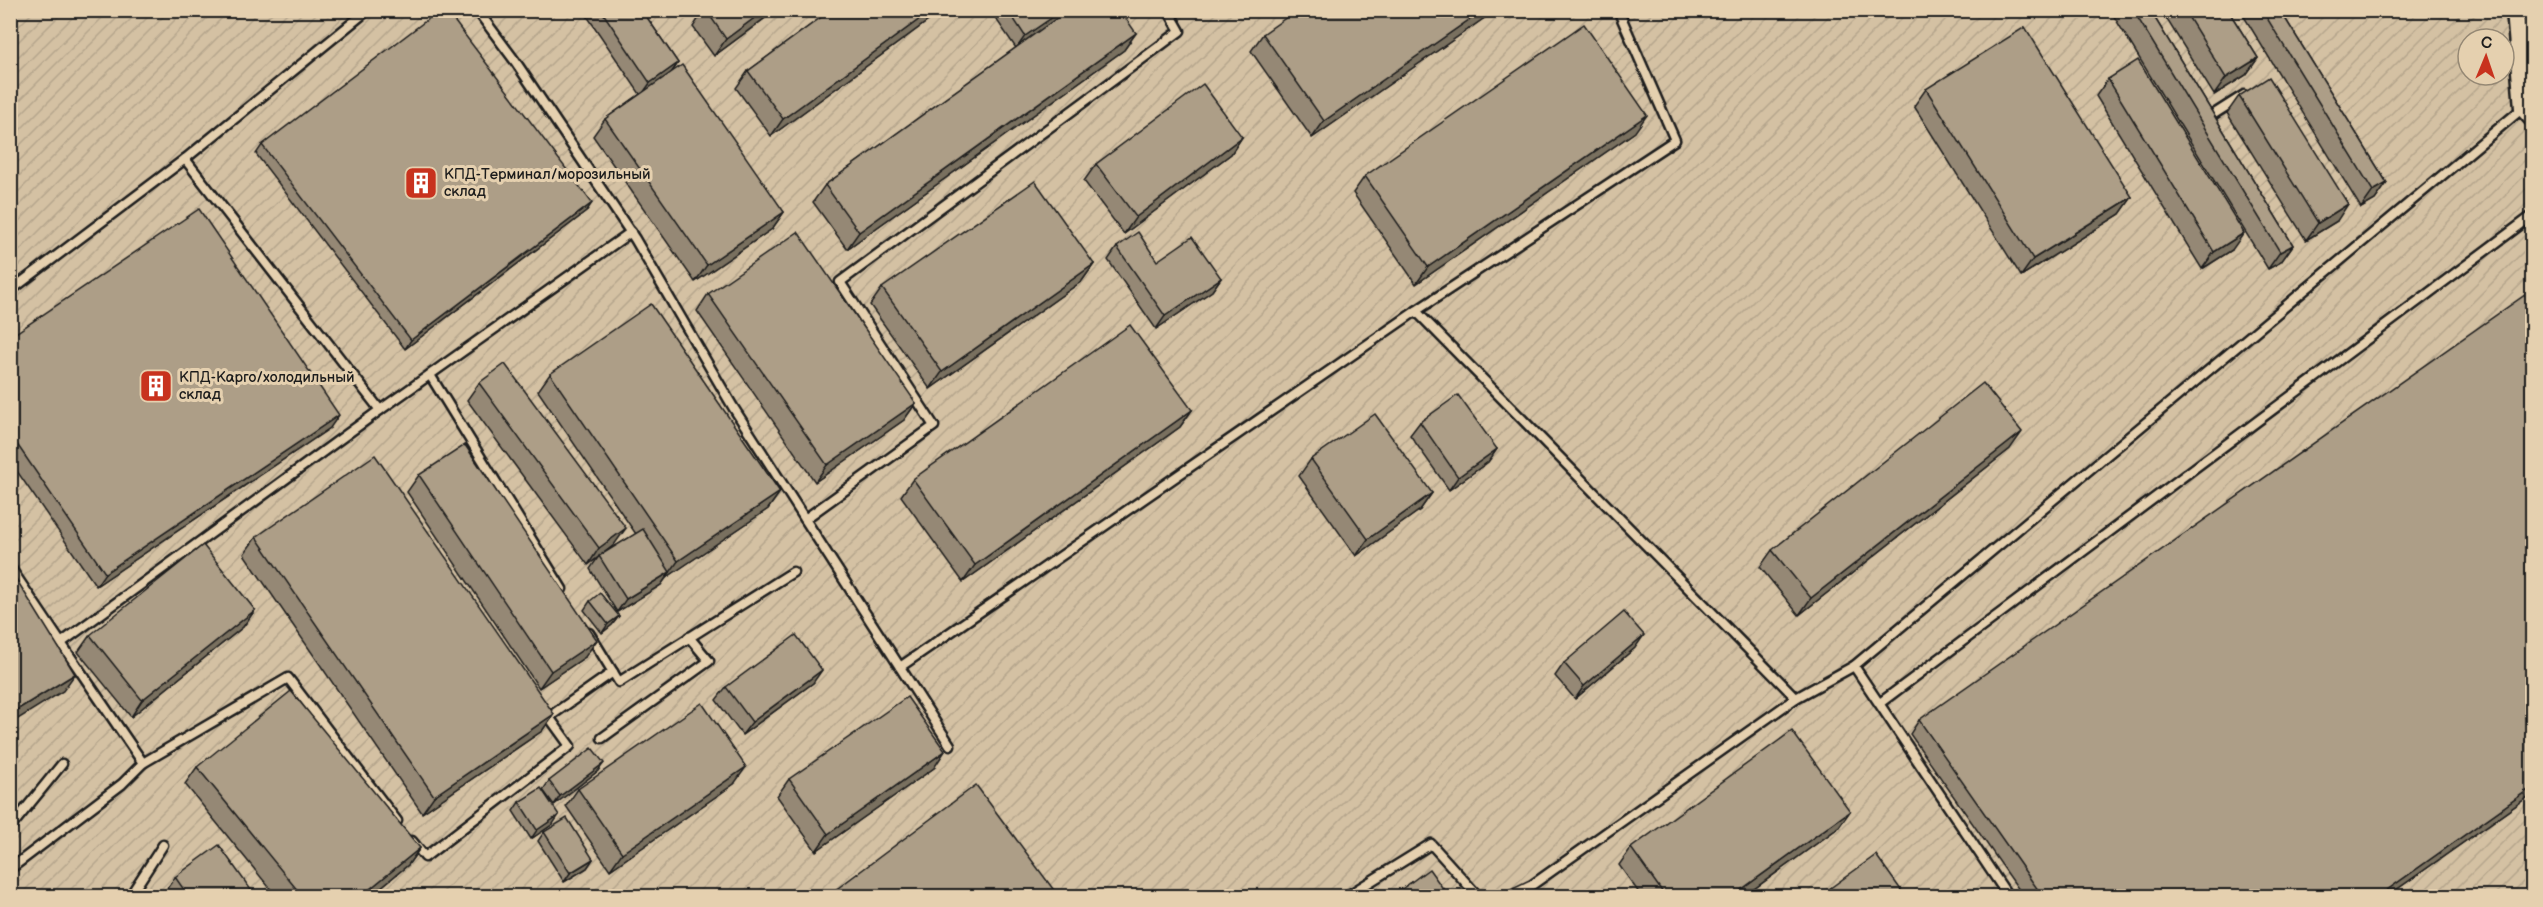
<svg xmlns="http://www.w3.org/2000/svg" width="2543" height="907" viewBox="0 0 2543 907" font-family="'Balsamiq Sans',sans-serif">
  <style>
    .industrial { fill: url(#industrial-furrows); fill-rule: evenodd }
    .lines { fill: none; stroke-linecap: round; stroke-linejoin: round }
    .service-casing { stroke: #1c1c1c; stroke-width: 13 }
    .minor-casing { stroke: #1c1c1c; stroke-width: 21 }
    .service { stroke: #e5d0af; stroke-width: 8 }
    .minor { stroke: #e5d0af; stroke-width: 16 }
    .wall { fill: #958874; stroke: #1c1c1c; stroke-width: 1.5 }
    .shaded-wall { fill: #796f5e; stroke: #1c1c1c; stroke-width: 1.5 }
    .building { fill: #ad9e87; stroke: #1c1c1c; stroke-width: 1.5 }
    .labels { text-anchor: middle; stroke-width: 6; stroke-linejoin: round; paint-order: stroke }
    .poi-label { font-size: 15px; fill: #1c1c1c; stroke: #e5d0af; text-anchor: start }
  </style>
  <defs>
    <pattern id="industrial-furrows" width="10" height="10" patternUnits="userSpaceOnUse" patternTransform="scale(1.5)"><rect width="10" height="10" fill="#d4c1a3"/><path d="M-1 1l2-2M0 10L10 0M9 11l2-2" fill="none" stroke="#b5a58c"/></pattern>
  </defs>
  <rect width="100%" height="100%" fill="#e5d0af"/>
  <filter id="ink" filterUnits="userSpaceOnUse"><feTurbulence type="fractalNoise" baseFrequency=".0167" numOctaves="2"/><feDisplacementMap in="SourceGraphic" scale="12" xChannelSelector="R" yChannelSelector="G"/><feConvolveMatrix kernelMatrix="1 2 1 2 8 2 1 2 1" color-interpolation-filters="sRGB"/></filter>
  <g filter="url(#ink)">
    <path class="industrial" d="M 10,11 L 2518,11 L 2532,122 L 2532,896 L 11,896 ZM 2468,39 L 2504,39 L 2504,75 L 2468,75 Z"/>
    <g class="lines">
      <defs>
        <g id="service">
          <polyline points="477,10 515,61 635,239 733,407 950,745"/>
          <polyline points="2211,116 2244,95"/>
          <polyline points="10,291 185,159 368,10"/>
          <polyline points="1416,311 1675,140 1618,10"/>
          <polyline points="430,375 562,589"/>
          <polyline points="380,410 631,232"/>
          <polyline points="805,519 934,426 840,282 1180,31 1168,10"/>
          <polyline points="10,567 61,643 380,410 185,159"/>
          <polyline points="589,633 619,682 793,572"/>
          <polyline points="61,643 143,763"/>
          <polyline points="1854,666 2008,896"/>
          <polyline points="900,667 1416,311 1796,698"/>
          <polyline points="1880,703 2532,216"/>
          <polyline points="602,738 709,661 689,637"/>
          <polyline points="10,828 62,764"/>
          <polyline points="412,841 425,857 570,746 549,717 613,672"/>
          <polyline points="10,869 122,784 143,763 288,678 397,821"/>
          <polyline points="130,896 163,845"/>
          <polyline points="1347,896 1431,844 1478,896"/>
          <polyline points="1509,896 1532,885 1796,698 1854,666 2523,108"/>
          <polyline points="2530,896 2532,895"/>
        </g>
        <polyline id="minor" points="2515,10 2523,108 2532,118"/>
      </defs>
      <use href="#service" class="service-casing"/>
      <use href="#minor" class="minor-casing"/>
      <use href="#service" class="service"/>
      <use href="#minor" class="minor"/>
    </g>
    <g class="wall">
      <polygon points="583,10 642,10 678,63 672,72 784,212 772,229 695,282 593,136 605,119 640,94"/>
      <polygon points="704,10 776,10 714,56 693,27"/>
      <polygon points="831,10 943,10 771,136 736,88 748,71"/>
      <polygon points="990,10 1065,10 1062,15 1136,33 1124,50 847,249 813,202 825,185 1016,48"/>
      <polygon points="1496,10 1312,138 1251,51 1263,34"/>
      <polygon points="2110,10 2150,10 2293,245 2281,262 2268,269"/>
      <polygon points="2161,10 2228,10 2258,58 2246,75 2214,95"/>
      <polygon points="2240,10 2280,10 2387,183 2375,200 2361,208"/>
      <polygon points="2108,79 2232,250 2202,269 2096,96"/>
      <polygon points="1926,89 2132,197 2120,214 2021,276 1914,106"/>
      <polygon points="2239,96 2337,221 2306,240 2227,113"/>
      <polygon points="1635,132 1416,284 1353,193 1365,176"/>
      <polygon points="1242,137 1231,154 1124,234 1084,181 1096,164"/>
      <polygon points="262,145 586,212 405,349 256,154"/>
      <polygon points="1117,247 1157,261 1221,278 1212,291 1156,329 1108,260"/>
      <polygon points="1094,264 1082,281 930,389 870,305 882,288"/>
      <polygon points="708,294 916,403 904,420 815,482 697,311"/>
      <polygon points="10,337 330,428 96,586 10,461"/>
      <polygon points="550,374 780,492 768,509 666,578 661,585 617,612 590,569 599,556 636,534 538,391"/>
      <polygon points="479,383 614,545 588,565 467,400"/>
      <polygon points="1192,410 1180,427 963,582 901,496 913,479"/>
      <polygon points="1420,422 1497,449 1488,462 1449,490 1410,435"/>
      <polygon points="2010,449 1799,615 1760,567 1772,550"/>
      <polygon points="1311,459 1432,493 1420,510 1356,556 1299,476"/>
      <polygon points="419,475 585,657 539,688 407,492"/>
      <polygon points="256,537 554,714 542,731 422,813 244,554"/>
      <polygon points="590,601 619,616 612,625 602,633 584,610"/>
      <polygon points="255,610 243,627 131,717 78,652 90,635"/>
      <polygon points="1635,648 1575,699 1555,676 1564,663"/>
      <polygon points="813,683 742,735 716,700 726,687"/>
      <polygon points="1919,720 2532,794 2386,897 2024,897 1910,734"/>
      <polygon points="197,767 420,848 408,865 369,897 277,897 185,784"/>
      <polygon points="934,768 816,851 777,796 789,779"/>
      <polygon points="598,771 554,805 543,790 553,824 531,839 513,811 519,802 543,790 549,781"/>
      <polygon points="734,784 610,870 566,806 578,789"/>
      <polygon points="1850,811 1838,828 1743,897 1642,897 1619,865 1631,848"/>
      <polygon points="544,832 593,859 587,868 564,882 538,841"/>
      <polygon points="175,877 256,897 170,897 166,890"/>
    </g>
    <g class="shaded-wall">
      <polygon points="765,10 776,10 714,56 726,39"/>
      <polygon points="932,10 943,10 771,136 783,119"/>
      <polygon points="1063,10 1065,10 1058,21 1016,49 1025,36"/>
      <polygon points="1483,10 1496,10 1312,138 1324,121"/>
      <polygon points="1136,33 1124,50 847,249 859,232"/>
      <polygon points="2258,58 2246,75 2214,95 2226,78"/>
      <polygon points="678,63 669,76 641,96 650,83"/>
      <polygon points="1647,115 1635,132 1416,284 1428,267"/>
      <polygon points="1242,137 1231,154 1124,234 1136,217"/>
      <polygon points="2387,183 2375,200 2361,208 2373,191"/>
      <polygon points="2132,197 2120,214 2021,276 2033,259"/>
      <polygon points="592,203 586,212 405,349 411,340"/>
      <polygon points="2348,204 2337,221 2306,240 2318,223"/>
      <polygon points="784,212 772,229 695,282 707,265"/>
      <polygon points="2244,233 2232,250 2202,269 2214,252"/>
      <polygon points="2293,245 2281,262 2268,269 2280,252"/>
      <polygon points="1094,264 1082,281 930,389 942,372"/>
      <polygon points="1221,278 1212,291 1156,329 1165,316"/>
      <polygon points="916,403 904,420 815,482 827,465"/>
      <polygon points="1192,410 1180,427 963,582 975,565"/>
      <polygon points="339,415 330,428 96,586 105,573"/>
      <polygon points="2022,432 2010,449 1799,615 1811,598"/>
      <polygon points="1497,449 1488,462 1449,490 1458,477"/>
      <polygon points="780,492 768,509 666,578 678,561"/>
      <polygon points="1432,493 1420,510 1356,556 1368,539"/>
      <polygon points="626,528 614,545 588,565 599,548"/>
      <polygon points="670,572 661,585 617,612 626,599"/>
      <polygon points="255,610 243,627 131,717 142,700"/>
      <polygon points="619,616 612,625 602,633 608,624"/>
      <polygon points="1644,635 1635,648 1575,699 1584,686"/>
      <polygon points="597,640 585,657 539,688 551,671"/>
      <polygon points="822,670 813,683 742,735 752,722"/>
      <polygon points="75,674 63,691 10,724 10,714"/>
      <polygon points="554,714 542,731 422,813 434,796"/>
      <polygon points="945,751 934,768 816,851 828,834"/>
      <polygon points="604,763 598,771 554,805 560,796"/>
      <polygon points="746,767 734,784 610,870 622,853"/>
      <polygon points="2532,787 2532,794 2386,897 2377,897"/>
      <polygon points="1850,811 1838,828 1743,897 1731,897"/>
      <polygon points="559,815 553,824 531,839 537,830"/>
      <polygon points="420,848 408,865 369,897 360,897"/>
      <polygon points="593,859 587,868 564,882 570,873"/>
    </g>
    <g class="building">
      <polygon points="440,10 446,10 592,203 411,340 262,145"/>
      <polygon points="601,10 642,10 678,63 650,83"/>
      <polygon points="706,10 765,10 726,39"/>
      <polygon points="831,10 932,10 783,119 748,71"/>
      <polygon points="1008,10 1063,10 1025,36"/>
      <polygon points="1068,10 1120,10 1136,33 859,232 825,185"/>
      <polygon points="1297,10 1483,10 1324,121 1263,34"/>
      <polygon points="2133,10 2150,10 2293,245 2280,252"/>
      <polygon points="2184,10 2228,10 2258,58 2226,78"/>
      <polygon points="2262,10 2280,10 2387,183 2373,191"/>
      <polygon points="1584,24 1647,115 1428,267 1365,176"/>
      <polygon points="2025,27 2132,197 2033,259 1926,89"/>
      <polygon points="2138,60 2244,233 2214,252 2108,79"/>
      <polygon points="682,65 784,212 707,265 605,119"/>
      <polygon points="2269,77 2348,204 2318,223 2239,96"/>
      <polygon points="1203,84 1242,137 1136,217 1096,164"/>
      <polygon points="1035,181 1094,264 942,372 882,288"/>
      <polygon points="199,209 339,415 105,573 10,434 10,337"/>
      <polygon points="798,232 916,403 827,465 708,294"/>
      <polygon points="1138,232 1157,261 1192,237 1221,278 1165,316 1117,247"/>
      <polygon points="2532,290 2532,787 2377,897 2043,897 1919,720"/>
      <polygon points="651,304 780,492 678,561 550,374"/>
      <polygon points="1130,325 1192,410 975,565 913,479"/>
      <polygon points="505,364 626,528 599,548 479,383"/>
      <polygon points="1983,383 2022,432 1811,598 1772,550"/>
      <polygon points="1458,395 1497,449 1458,477 1420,422"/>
      <polygon points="1375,414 1432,493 1368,539 1311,459"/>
      <polygon points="465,445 597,640 551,671 419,475"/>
      <polygon points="375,455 554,714 434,796 256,537"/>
      <polygon points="643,529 670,572 626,599 599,556"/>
      <polygon points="203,545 255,610 142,700 90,635"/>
      <polygon points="10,569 75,674 10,714"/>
      <polygon points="600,593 619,616 608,624 590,601"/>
      <polygon points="1624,612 1644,635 1584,686 1564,663"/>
      <polygon points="796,635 822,670 752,722 726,687"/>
      <polygon points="291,691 420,848 360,897 303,897 197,767"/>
      <polygon points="907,697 945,751 828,834 789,779"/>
      <polygon points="702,703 746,767 622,853 578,789"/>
      <polygon points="1792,731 1850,811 1731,897 1666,897 1631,848"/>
      <polygon points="592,748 604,763 560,796 549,781"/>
      <polygon points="976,785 1059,897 826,897"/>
      <polygon points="541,788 559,815 537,830 519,802"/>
      <polygon points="567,818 593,859 570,873 544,832"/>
      <polygon points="219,845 256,897 189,897 175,877"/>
      <polygon points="1876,855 1906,897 1818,897"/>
      <polygon points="1429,869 1449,897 1391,897"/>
    </g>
  </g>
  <defs>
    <symbol id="building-square" viewBox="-11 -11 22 22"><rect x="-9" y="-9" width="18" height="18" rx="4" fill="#c8321e" stroke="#e5d0af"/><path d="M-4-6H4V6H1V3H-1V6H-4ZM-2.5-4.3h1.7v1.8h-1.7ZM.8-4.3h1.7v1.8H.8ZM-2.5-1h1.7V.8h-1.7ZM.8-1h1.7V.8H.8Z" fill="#fff"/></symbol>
  </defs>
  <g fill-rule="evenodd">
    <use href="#building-square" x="402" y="164" width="38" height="38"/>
    <use href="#building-square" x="137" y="367" width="38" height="38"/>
  </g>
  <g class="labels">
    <g class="poi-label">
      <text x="444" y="179">КПД-Терминал/морозильный<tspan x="444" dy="17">склад</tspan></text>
      <text x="179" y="382">КПД-Карго/холодильный<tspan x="179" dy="17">склад</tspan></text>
    </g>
  </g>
  <rect width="2543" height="907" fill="none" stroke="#e5d0af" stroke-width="36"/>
  <rect x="18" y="18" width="2507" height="871" fill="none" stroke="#1c1c1c" stroke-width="2" filter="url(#ink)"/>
  <g transform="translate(2486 57) rotate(2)"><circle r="28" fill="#e5d0af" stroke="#958874" stroke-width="1.5"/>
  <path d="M0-4.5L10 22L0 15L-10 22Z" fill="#c8321e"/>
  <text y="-9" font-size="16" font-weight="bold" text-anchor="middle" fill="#1c1c1c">С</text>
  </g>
</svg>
